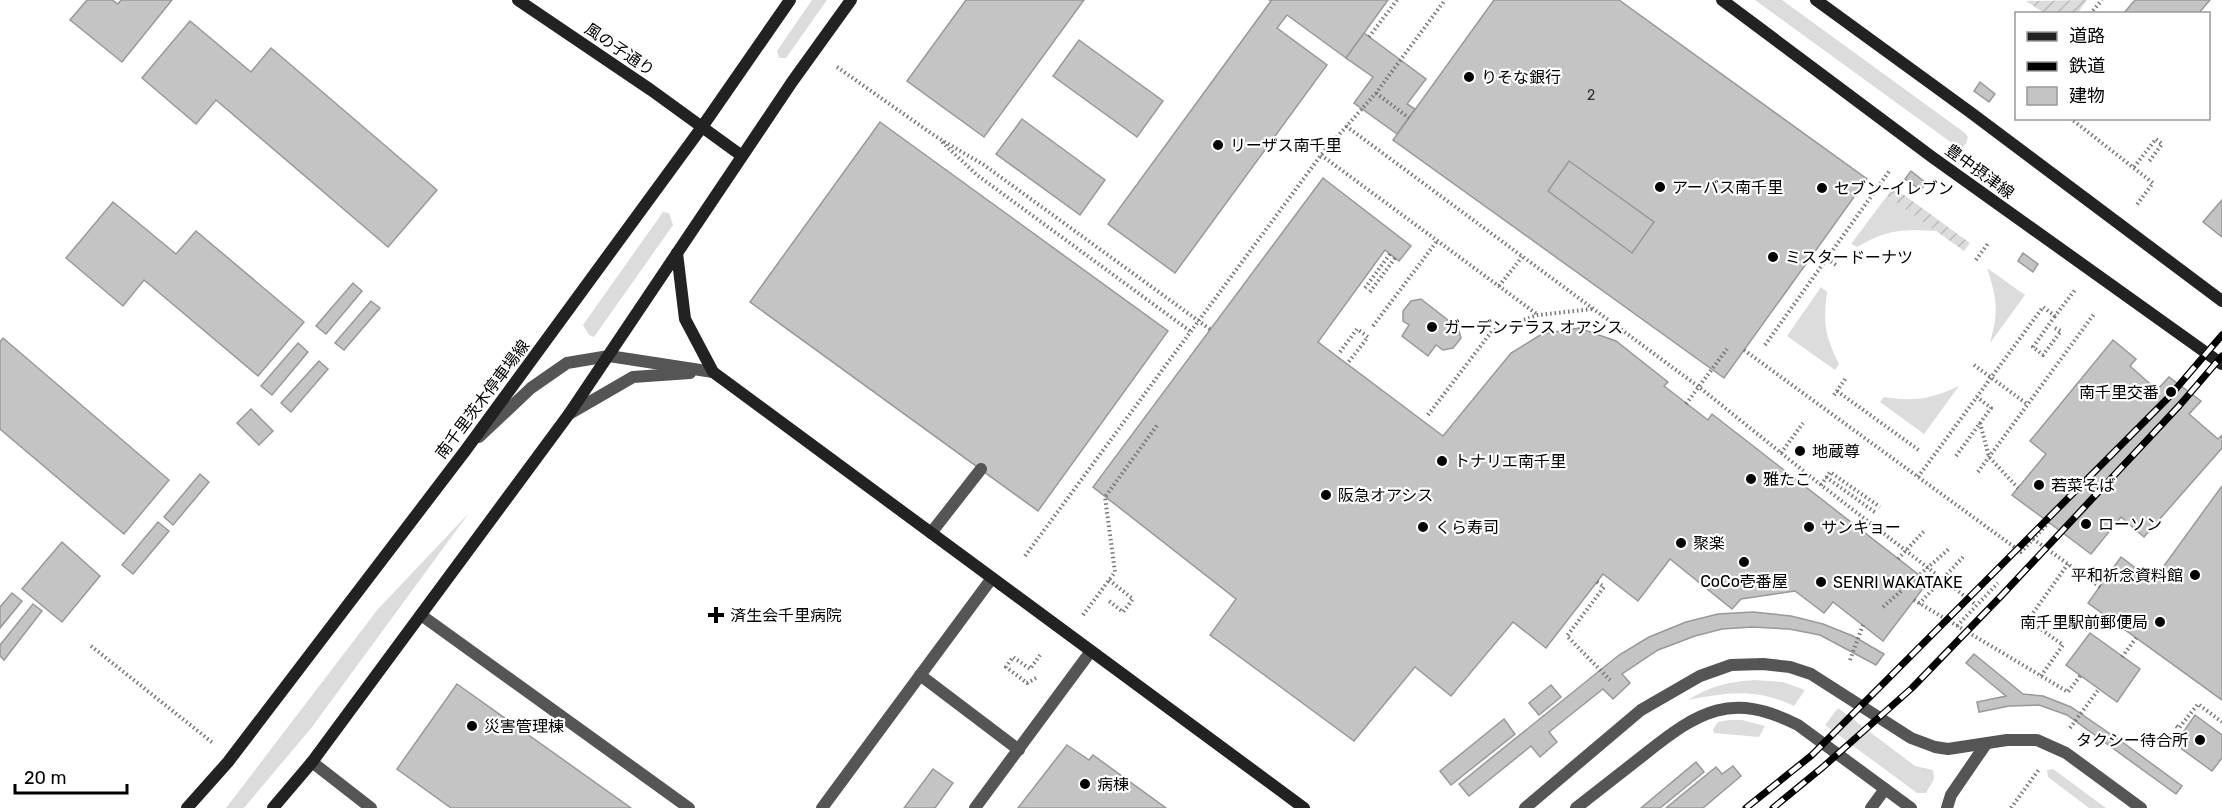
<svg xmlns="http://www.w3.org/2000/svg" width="2222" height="808" viewBox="0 0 2222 808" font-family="Rubik,'Noto Sans JP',sans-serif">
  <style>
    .grass { fill: #dcdcdc }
    .garden { fill: url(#garden-furrows) }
    .building { fill: #c4c4c4; stroke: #999; stroke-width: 1.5 }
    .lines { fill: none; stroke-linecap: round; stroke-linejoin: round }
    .path { stroke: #777; stroke-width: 4; stroke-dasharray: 1.5 3; stroke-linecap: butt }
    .lane { stroke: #555; stroke-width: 12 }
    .street { stroke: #555; stroke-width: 12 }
    .secondary { stroke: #222; stroke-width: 12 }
    .rail-casing { stroke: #000; stroke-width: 7 }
    .rail { stroke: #fff; stroke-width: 4.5; stroke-dasharray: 14; stroke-linecap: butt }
    .poi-dot { fill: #000; stroke: #fff; stroke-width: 2 }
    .labels { text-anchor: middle; stroke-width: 4.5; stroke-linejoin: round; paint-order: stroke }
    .number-label { font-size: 14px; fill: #313131 }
    .street-label { font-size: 16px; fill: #000; stroke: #fff }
    .poi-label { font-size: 16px; fill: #000; stroke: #fff; text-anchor: start }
  </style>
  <defs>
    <pattern id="garden-furrows" width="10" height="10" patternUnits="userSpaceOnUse" patternTransform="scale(1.5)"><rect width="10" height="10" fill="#dcdcdc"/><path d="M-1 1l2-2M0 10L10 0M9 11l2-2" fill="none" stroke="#bbb"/></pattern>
  </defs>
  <rect width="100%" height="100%" fill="#fff"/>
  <g class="grass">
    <polygon points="812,0 827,0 786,58 779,58 777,51"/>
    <polygon points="1755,0 1782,0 1965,133 1968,137 1966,144 1961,148 1956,146"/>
    <path d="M 1887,196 L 1937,231 C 1901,229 1888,229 1857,247 L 1851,244 Z"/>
    <polygon points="663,212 669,213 673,225 594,337 589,335 583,325"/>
    <path d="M 1987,268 L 2025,295 L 1990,343 C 1999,311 1997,299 1987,268 Z"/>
    <path d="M 1821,287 L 1827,292 C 1823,324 1825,335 1839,364 L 1835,370 L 1787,336 Z"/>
    <path d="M 1959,386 L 1924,434 L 1880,402 L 1884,397 C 1916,402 1930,399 1959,386 Z"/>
    <polygon points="469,513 312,727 244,808 226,808 378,609"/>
    <path d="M 1754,680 L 1783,682 L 1805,690 L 1794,706 C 1755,688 1729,692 1688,700 C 1711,686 1727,682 1754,680 Z"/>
    <polygon points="1838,708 1915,766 1933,770 1934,779 1926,793 1917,793 1825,725"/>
    <polygon points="1729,720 1742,720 1765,726 1759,737 1714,733 1713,729 1718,722"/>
    <polygon points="2053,769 2106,808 2089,808 2048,777 2047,770"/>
  </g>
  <g class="garden">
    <polygon points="2087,0 2077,14 2044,13 2026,1"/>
    <polygon points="1893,187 1970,243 1964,251 1887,196"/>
  </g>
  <g class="building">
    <polygon points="87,0 112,0 118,4 121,0 172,0 122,62 70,20"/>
    <polygon points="966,0 1084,0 984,137 907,81"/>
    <polygon points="1269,0 1388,0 1346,58 1287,15 1277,28 1327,65 1175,273 1108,224 1271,1"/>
    <polygon points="1494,0 1619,0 1867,179 1724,378 1393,140"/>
    <polygon points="2135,0 2210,0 2198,14 2123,14"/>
    <polygon points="190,21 251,72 271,48 437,190 388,247 216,100 196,124 142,78"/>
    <polygon points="1364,33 1426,79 1407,104 1415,109 1397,134 1354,103 1373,77 1346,58"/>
    <polygon points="1079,40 1163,101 1137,137 1053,76"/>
    <polygon points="1980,82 1995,94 1989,102 1974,91"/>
    <polygon points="1022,119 1105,180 1080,215 996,154"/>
    <polygon points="880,122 1168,331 1038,511 750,302"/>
    <polygon points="1569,161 1654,222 1632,253 1548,191"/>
    <polygon points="1911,171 1926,183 1921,190 1905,179"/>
    <polygon points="1323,178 1411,246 1399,261 1385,250 1318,342 1443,436 1511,353 1542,334 1579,328 1616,341 1668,382 1664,386 1708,420 1712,414 1928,582 1883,641 1833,602 1824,613 1795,591 1741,599 1732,609 1670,559 1638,601 1603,574 1546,648 1513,622 1451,696 1415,667 1354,741 1210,635 1236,599 1093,487"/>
    <polygon points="2222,200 2222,237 2203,222"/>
    <polygon points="113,202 176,254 196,231 304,322 258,376 144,280 123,306 66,258"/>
    <polygon points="2023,253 2038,264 2033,272 2018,261"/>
    <polygon points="353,283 362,291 326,334 316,326"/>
    <polygon points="1421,299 1458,328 1461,338 1453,348 1443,350 1436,345 1428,356 1402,336 1409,325 1403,321 1403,311 1411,301"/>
    <polygon points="371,301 380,308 344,350 335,343"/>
    <polygon points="3,338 169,480 124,534 0,429 0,342"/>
    <polygon points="2113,340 2136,359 2130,366 2157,390 2169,377 2201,401 2189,414 2218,439 2222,435 2222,448 2144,537 2121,517 2091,554 2012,495 2046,454 2030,441"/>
    <polygon points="298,343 308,352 272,395 261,386"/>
    <polygon points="319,361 328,369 291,412 281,403"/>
    <polygon points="251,409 273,431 259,445 237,423"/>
    <polygon points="200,474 209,482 173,525 164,517"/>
    <polygon points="2222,486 2222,700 2088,603 2121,557 2153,581"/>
    <polygon points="158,522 169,531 133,574 122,565"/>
    <polygon points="62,542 100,576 62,622 22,589"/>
    <polygon points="12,593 22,601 0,628 0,607"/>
    <polygon points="33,604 42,611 4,660 0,656 0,645"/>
    <polygon points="1753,612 1791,616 1823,624 1853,636 1884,654 1876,665 1820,635 1789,629 1752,627 1722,629 1695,636 1658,650 1622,674 1630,683 1613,699 1603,689 1549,732 1557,742 1540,757 1531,746 1469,796 1459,784 1619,655 1649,637 1686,622 1718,614"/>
    <polygon points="2090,633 2140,669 2117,702 2066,665"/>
    <polygon points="1974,654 2023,694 2043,696 2071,707 2125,744 2182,786 2176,794 2067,715 2039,705 2009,706 1979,712 1977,702 2006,696 1966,663"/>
    <polygon points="457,684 631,808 451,808 397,769"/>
    <polygon points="1551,685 1561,697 1539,715 1529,703"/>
    <polygon points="2195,715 2222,735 2222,758 2212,771 2175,744"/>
    <polygon points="1504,719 1515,734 1451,785 1440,771"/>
    <polygon points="1067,745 1089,760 1093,755 1166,808 1018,808"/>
    <polygon points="1696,762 1704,772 1660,808 1641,808"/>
    <polygon points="1733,766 1741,776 1703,808 1666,808 1716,767 1722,774"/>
    <polygon points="933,769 953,783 935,808 904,808"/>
  </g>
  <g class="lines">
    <g class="path">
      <polyline points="2090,14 2102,0"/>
      <polyline points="1369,37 1397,0"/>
      <polyline points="837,67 935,136 984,165 1211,330"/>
      <polyline points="1376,93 1409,118"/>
      <polyline points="2070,118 2153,183 2136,206"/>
      <polyline points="1346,126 1699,387 1821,485 1976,605"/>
      <polyline points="942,142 977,175 1190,331"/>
      <polyline points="1321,155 1538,315"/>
      <polyline points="2134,167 2156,139 2162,144 2148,163"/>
      <polyline points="1827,259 1836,265"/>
      <polyline points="1976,260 1989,242"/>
      <polyline points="1499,286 1522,257"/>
      <polyline points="1365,288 1390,254"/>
      <polyline points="1370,292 1395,258"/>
      <polyline points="1373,326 1437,241"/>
      <polyline points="2055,328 2061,331 2043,355 2033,347 2055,316"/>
      <polyline points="1765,345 1890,170"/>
      <polyline points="1744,350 2021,552 2049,522"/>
      <polyline points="1340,352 1357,329 1368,337 1347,364"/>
      <polyline points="1974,365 2027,404"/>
      <polyline points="1837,391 1920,451"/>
      <polyline points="1834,395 1846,378"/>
      <polyline points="1686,404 1727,349"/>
      <polyline points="1428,415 1492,331 1538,315 1593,309"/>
      <polyline points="1980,423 1989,457 2018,488"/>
      <polyline points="1781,453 1803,423"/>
      <polyline points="1956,456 1991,408 1977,397"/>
      <polyline points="1978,472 2094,314"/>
      <polyline points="1826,477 1876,513"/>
      <polyline points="1918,477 2043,307 2055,316 2075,290"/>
      <polyline points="1821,485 1830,472 1880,507"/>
      <polyline points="2033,539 2100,587"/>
      <polyline points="1025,556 1321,155 1376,93 1445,0"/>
      <polyline points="1898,559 1925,530"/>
      <polyline points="1109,580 1133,599 1123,612 1109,601"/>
      <polyline points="1597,582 1604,587 1567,636 1610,680"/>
      <polyline points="1914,600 2068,692 2080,676"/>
      <polyline points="1919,604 1963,557"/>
      <polyline points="1883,607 1950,548"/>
      <polyline points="1083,615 1115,572 1105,497 1158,424"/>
      <polyline points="1957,626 1998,583"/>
      <polyline points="91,646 213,743"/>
      <polyline points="2122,657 2136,638"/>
      <polyline points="1850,660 1863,625"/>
      <polyline points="2041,676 2063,645 2028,620 2068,564"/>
      <polyline points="1036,678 1027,683 1006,667 1013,657 1030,669 1040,655"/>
      <polyline points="2176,726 2179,728 2198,704 2222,722"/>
      <polyline points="2070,728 2099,689"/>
      <polyline points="2011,808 2040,768"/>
    </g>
    <g class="lane">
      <polyline points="931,533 981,469"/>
      <polyline points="421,615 689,808"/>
      <polyline points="920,675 1019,750"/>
      <polyline points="312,762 371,808"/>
      <polyline points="822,808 992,578"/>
      <polyline points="975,808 1091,651"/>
      <polyline points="1871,808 1885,789"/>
    </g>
    <g class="street">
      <polyline points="569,414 633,377 690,373"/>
      <polyline points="479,437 531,388 567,363 609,356 713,372"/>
      <polyline points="1525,808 1641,710 1700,676 1731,665 1763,664 1790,667 1811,674 1911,738 1935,747 1948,749 2007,740 2037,740 2066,753 2141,808"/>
      <path d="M 1576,808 C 1599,790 1622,772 1645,754 C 1699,711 1731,691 1798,725 L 1911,808"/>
      <polyline points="1947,808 1951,795 1986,744"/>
    </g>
    <g class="secondary">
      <polyline points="518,0 651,90 742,156"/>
      <polyline points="1722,0 1932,157 2222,364"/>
      <polyline points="1816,0 1970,112 2222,301"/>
      <polyline points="677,253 685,319 713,372 1304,808"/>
      <polyline points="187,808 228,762 465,451 702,127 790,0"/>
      <polyline points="273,808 312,762 569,414 792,82 851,0"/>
    </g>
    <defs>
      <g id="rail">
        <polyline points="1746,808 1812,755 2168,398 2222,335"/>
        <polyline points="1773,808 1823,767 1912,688 2003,594 2179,406 2222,356"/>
      </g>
    </defs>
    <use href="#rail" class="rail-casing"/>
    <use href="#rail" class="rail"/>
  </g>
  <g class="poi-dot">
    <circle cx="1469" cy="77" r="6"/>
    <circle cx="1218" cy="145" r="6"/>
    <circle cx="1660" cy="187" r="6"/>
    <circle cx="1822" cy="188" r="6"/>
    <circle cx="1773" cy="257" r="6"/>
    <circle cx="1432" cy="327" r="6"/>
    <circle cx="2171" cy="392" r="6"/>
    <circle cx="1800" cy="451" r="6"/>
    <circle cx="1442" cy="461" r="6"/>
    <circle cx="1751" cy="479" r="6"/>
    <circle cx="2039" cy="485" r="6"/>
    <circle cx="1326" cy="495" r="6"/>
    <circle cx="2086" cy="524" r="6"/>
    <circle cx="1423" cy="527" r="6"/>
    <circle cx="1809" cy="527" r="6"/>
    <circle cx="1681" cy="543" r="6"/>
    <circle cx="1744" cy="562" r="6"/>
    <circle cx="2195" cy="575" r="6"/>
    <circle cx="1821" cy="582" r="6"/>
    <path d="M713 606h6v6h6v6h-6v6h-6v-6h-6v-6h6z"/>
    <circle cx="2160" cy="622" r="6"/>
    <circle cx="472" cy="726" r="6"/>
    <circle cx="2200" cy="740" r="6"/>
    <circle cx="1085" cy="784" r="6"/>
  </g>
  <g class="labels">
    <g class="number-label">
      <text x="1591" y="100">2</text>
    </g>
    <g class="street-label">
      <text transform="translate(620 49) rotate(34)" y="6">風の子通り</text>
      <text transform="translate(1980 171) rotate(36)" y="6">豊中摂津線</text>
      <text transform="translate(482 399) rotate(-53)" y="6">南千里茨木停車場線</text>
    </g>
    <g class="poi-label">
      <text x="1481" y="83">りそな銀行</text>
      <text x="1230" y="151">リーザス南千里</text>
      <text x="1672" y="193">アーバス南千里</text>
      <text x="1834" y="194">セブン-イレブン</text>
      <text x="1785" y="263">ミスタードーナツ</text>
      <text x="1444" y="333">ガーデンテラス オアシス</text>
      <text x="2159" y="398" text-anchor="end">南千里交番</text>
      <text x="1812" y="457">地蔵尊</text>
      <text x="1454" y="467">トナリエ南千里</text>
      <text x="1763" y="485">雅たこ</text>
      <text x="2051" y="491">若菜そば</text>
      <text x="1338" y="501">阪急オアシス</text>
      <text x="2098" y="530">ローソン</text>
      <text x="1435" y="533">くら寿司</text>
      <text x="1821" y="533">サンキョー</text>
      <text x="1693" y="549">聚楽</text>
      <text x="2183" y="581" text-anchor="end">平和祈念資料館</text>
      <text x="1744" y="587" text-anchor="middle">CoCo壱番屋</text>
      <text x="1833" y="588">SENRI WAKATAKE</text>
      <text x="730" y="621">済生会千里病院</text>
      <text x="2148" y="628" text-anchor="end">南千里駅前郵便局</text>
      <text x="484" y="732">災害管理棟</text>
      <text x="2188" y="746" text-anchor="end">タクシー待合所</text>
      <text x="1097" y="790">病棟</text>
    </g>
  </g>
  <rect x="2015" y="12" width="195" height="108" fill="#ffffff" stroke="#999999" stroke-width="1.5"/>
  <rect x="2027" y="32" width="30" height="9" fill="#222222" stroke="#999999" stroke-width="1.5"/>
  <text x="2069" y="42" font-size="18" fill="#000000">道路</text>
  <rect x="2027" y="62" width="30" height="9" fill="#000000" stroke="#999999" stroke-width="1.5"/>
  <text x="2069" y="72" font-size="18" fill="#000000">鉄道</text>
  <rect x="2027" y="87" width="30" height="18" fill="#c4c4c4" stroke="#999999" stroke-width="1.5"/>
  <text x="2069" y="102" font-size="18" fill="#000000">建物</text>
  <path d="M15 784v9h112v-9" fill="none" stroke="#000000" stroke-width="3"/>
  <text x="24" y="784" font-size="18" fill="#000000" stroke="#ffffff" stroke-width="4.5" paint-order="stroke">20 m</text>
</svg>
